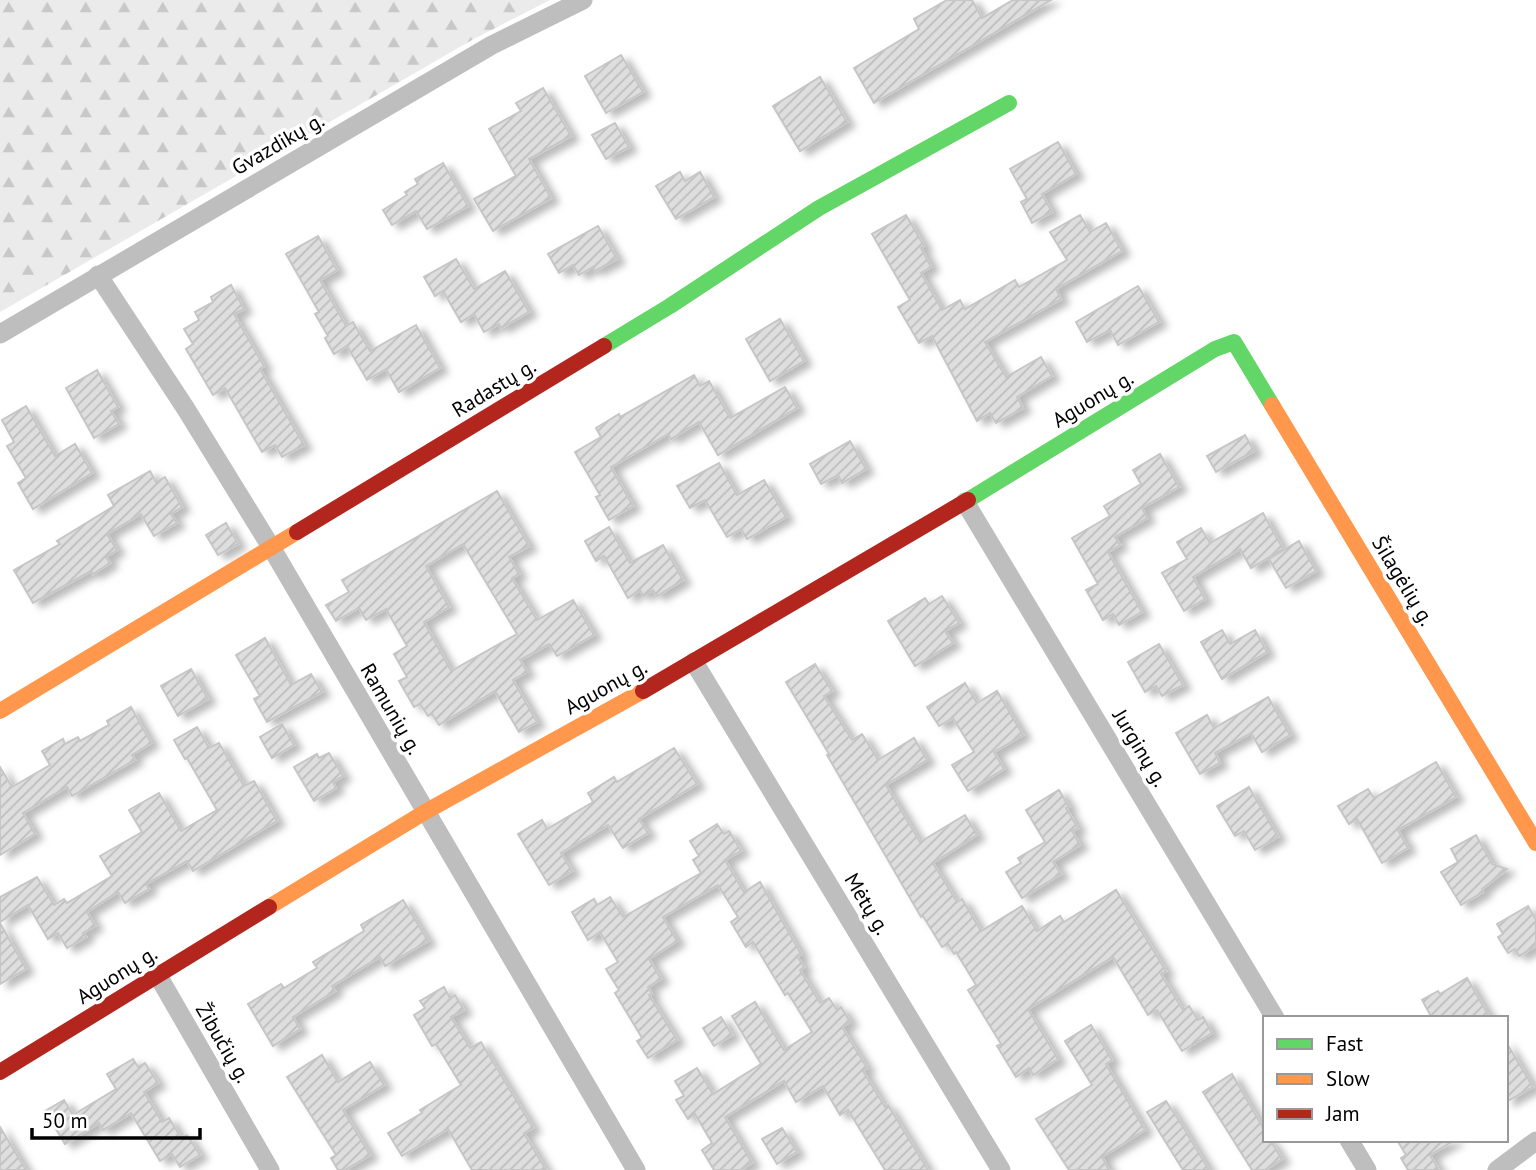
<svg xmlns="http://www.w3.org/2000/svg" width="1536" height="1170" viewBox="0 0 1536 1170" font-family="'PT Sans',sans-serif">
  <style>
    .forest { fill: url(#forest-firs) }
    .building { fill: url(#building-hatch); stroke: #c6c6c6; stroke-width: 2; fill-rule: evenodd; filter: url(#shadow) }
    .lines { fill: none; stroke-linecap: round; stroke-linejoin: round }
    .street { stroke: #bebebe; stroke-width: 19 }
    .fast { stroke: #63d668; stroke-width: 16 }
    .slow { stroke: #ff974d; stroke-width: 16 }
    .jam { stroke: #b3261e; stroke-width: 16 }
    .labels { text-anchor: middle; stroke-width: 7; stroke-linejoin: round; paint-order: stroke }
    .street-label { font-size: 21px; fill: #000; stroke: #fff }
  </style>
  <defs>
    <pattern id="forest-firs" width="22" height="20" patternUnits="userSpaceOnUse" patternTransform="scale(1.75)"><rect width="22" height="20" fill="#ebebeb"/><path d="M5 1l3.5 6h-7zM16 11l3.5 6h-7z" fill="#c8c8c8"/></pattern>
    <pattern id="building-hatch" width="6" height="6" patternUnits="userSpaceOnUse" patternTransform="scale(1.75)"><rect width="6" height="6" fill="#dedede"/><path d="M-1 1l2-2M0 6l6-6M5 7l2-2" fill="none" stroke="#bdbdbd"/></pattern>
    <filter id="shadow"><feDropShadow dx="8" dy="4.5" stdDeviation="3.5" flood-color="#0004"/></filter>
  </defs>
  <rect width="100%" height="100%" fill="#fff"/>
  <polygon class="forest" points="0,0 550,0 472,40 0,312"/>
  <g class="building">
    <polygon points="947,0 972,0 982,18 1013,0 1051,0 874,103 854,68 919,29 914,19"/>
    <polygon points="621,55 643,92 606,113 585,76"/>
    <polygon points="820,77 847,122 800,151 773,106"/>
    <polygon points="543,88 571,136 529,159 551,198 493,231 474,199 516,176 489,129 521,111 516,103"/>
    <polygon points="615,123 629,147 606,159 592,135"/>
    <polygon points="1058,142 1076,174 1042,194 1052,212 1032,223 1021,202 1027,199 1010,169"/>
    <polygon points="443,163 468,206 427,229 416,211 392,225 383,210 407,195 405,192 418,184 415,179"/>
    <polygon points="680,172 685,181 700,172 714,197 676,219 656,186"/>
    <polygon points="906,215 924,246 921,248 931,267 921,273 942,310 960,300 965,309 1015,280 1019,287 1067,260 1050,232 1080,215 1090,232 1106,223 1122,251 1056,289 1061,299 985,342 1006,377 1041,357 1052,376 1017,397 1023,408 996,423 990,413 977,421 932,336 919,343 898,307 910,300 872,234"/>
    <polygon points="598,226 617,259 595,271 593,267 579,275 573,265 559,273 548,254"/>
    <polygon points="318,236 337,270 320,280 346,326 353,322 370,351 416,325 440,368 399,392 386,369 367,380 347,346 334,354 325,338 328,336 315,314 319,312 286,254"/>
    <polygon points="456,259 474,289 505,271 529,312 501,328 499,324 484,332 474,314 461,322 443,291 435,296 424,277"/>
    <polygon points="231,285 244,309 234,314 264,366 260,369 304,445 282,457 275,445 262,452 225,388 213,395 186,349 193,344 184,329 199,320 195,312 213,302 211,297"/>
    <polygon points="1138,286 1159,322 1118,345 1110,330 1087,342 1076,322"/>
    <polygon points="780,319 804,361 770,381 746,339"/>
    <polygon points="97,370 118,407 111,411 119,424 94,438 66,388"/>
    <polygon points="694,375 700,386 709,381 730,418 785,387 797,408 718,455 699,422 671,439 668,434 611,467 633,506 609,520 596,497 600,495 575,452 601,437 596,428 619,414 620,417"/>
    <polygon points="26,406 55,456 75,444 92,473 33,509 18,483 26,478 7,446 14,442 2,420"/>
    <polygon points="1245,435 1254,451 1216,472 1207,456"/>
    <polygon points="850,441 866,469 842,483 838,475 821,484 810,464"/>
    <polygon points="1160,454 1179,487 1142,508 1147,518 1115,537 1120,545 1108,552 1142,612 1119,625 1113,614 1103,620 1086,590 1098,584 1072,538 1110,516 1104,506 1141,484 1133,470"/>
    <polygon points="719,463 737,495 764,480 786,517 747,539 741,529 727,537 705,500 690,508 677,486"/>
    <polygon points="150,471 156,482 165,477 182,507 171,514 177,523 154,536 141,514 107,534 117,550 106,557 110,563 93,574 91,571 33,603 14,570 60,544 57,541 114,506 108,495"/>
    <path d="M 497,491 L 529,546 L 509,557 L 519,574 L 512,578 L 537,620 L 573,600 L 594,635 L 557,656 L 549,644 L 520,660 L 527,672 L 513,680 L 537,722 L 519,732 L 495,691 L 439,725 L 432,714 L 428,716 L 420,704 L 414,707 L 399,681 L 407,677 L 394,654 L 407,646 L 386,609 L 366,620 L 359,608 L 336,621 L 326,605 L 349,592 L 342,580 ZM 463,544 L 517,634 L 451,671 L 424,622 L 449,607 L 426,566 Z"/>
    <polygon points="1263,513 1283,549 1251,568 1240,549 1193,577 1205,599 1184,611 1162,573 1187,559 1177,542 1201,528 1210,543"/>
    <polygon points="226,523 238,544 218,555 206,535"/>
    <polygon points="609,527 630,563 663,545 683,580 657,596 653,590 643,596 640,590 628,598 604,556 596,561 585,541"/>
    <polygon points="1299,541 1316,571 1286,588 1269,559"/>
    <polygon points="942,596 959,623 945,631 953,643 915,666 888,621 925,598 929,604"/>
    <polygon points="1222,630 1230,644 1255,630 1267,652 1222,679 1201,642"/>
    <polygon points="265,638 291,685 311,674 322,692 267,722 254,699 260,696 236,655"/>
    <polygon points="1159,644 1183,685 1162,696 1156,686 1145,692 1128,662"/>
    <polygon points="815,664 832,691 824,696 852,740 862,734 878,760 914,738 927,760 886,785 920,842 965,815 977,835 933,863 957,902 962,899 981,931 1022,906 1037,931 1060,916 1064,922 1116,890 1166,971 1161,974 1183,1010 1189,1006 1198,1020 1203,1017 1212,1033 1182,1051 1157,1010 1148,1015 1113,957 1028,1009 1058,1059 1033,1075 1029,1068 1016,1077 997,1046 1001,1044 968,990 976,985 956,952 954,954 948,944 942,947 923,916 921,917 827,755 829,754 786,682"/>
    <polygon points="191,669 208,699 178,716 161,686"/>
    <polygon points="965,683 977,703 997,691 1023,735 994,752 1004,769 968,791 952,765 974,752 953,718 939,726 927,707"/>
    <polygon points="1268,697 1290,735 1262,752 1251,733 1215,753 1220,763 1200,774 1176,733 1207,715 1214,728"/>
    <polygon points="131,707 151,743 132,755 135,760 72,796 67,787 23,813 35,834 0,855 0,767 12,787 50,765 42,751 63,739 65,744 78,737 80,741 109,725 107,721"/>
    <polygon points="282,724 294,745 272,758 260,737"/>
    <polygon points="197,727 209,748 219,743 244,786 254,781 277,821 193,871 187,861 146,884 149,889 125,903 118,892 87,912 95,926 83,933 86,937 67,948 58,933 48,939 28,905 0,922 0,897 37,877 54,905 64,899 67,903 112,876 100,856 142,832 129,810 159,793 181,831 217,810 187,758 185,759 174,740"/>
    <polygon points="674,748 697,784 639,819 648,833 623,848 608,825 561,853 572,871 549,885 518,834 542,820 547,829 593,802 588,793 614,777 617,782"/>
    <polygon points="329,753 343,776 333,782 336,788 314,801 294,767 317,754 319,758"/>
    <polygon points="1436,762 1456,797 1398,830 1408,848 1382,863 1357,819 1349,824 1338,806 1368,789 1374,798"/>
    <polygon points="1249,787 1278,837 1255,850 1244,831 1235,836 1217,806"/>
    <polygon points="1059,790 1069,807 1066,808 1078,828 1072,831 1080,845 1053,862 1061,874 1022,898 1006,872 1021,863 1018,858 1045,842 1026,810"/>
    <polygon points="717,824 724,834 729,831 741,851 725,860 744,892 760,882 801,954 797,956 804,967 800,970 820,1003 829,998 837,1010 841,1007 850,1022 842,1027 867,1068 863,1071 885,1107 888,1105 928,1170 885,1170 848,1110 840,1115 823,1086 796,1102 784,1081 725,1117 752,1163 740,1170 714,1170 702,1150 712,1143 695,1114 688,1119 676,1100 684,1096 675,1081 697,1068 713,1094 761,1064 732,1016 755,1002 784,1050 812,1032 788,993 785,995 753,942 746,947 731,922 738,917 718,885 663,917 677,941 649,959 661,979 648,987 652,994 649,995 677,1040 648,1058 637,1041 642,1038 615,993 619,990 606,969 618,962 600,932 588,940 572,912 594,899 597,905 610,897 623,917 701,873 693,860 699,856 690,841"/>
    <polygon points="1476,835 1492,864 1507,869 1482,889 1483,892 1461,905 1441,872 1458,862 1451,849"/>
    <polygon points="403,900 428,941 385,966 380,957 332,986 335,991 293,1017 300,1029 273,1046 248,1004 281,984 284,988 317,968 313,962 364,931 361,925"/>
    <polygon points="1528,906 1536,920 1536,946 1519,956 1515,949 1508,953 1498,937 1503,934 1497,924"/>
    <polygon points="0,923 26,969 0,984"/>
    <polygon points="1467,978 1490,1018 1432,1018 1422,1000 1438,991 1440,994"/>
    <polygon points="444,987 450,998 455,995 464,1010 451,1017 470,1048 481,1042 533,1128 524,1133 546,1170 472,1170 448,1129 402,1156 388,1133 422,1113 420,1110 461,1085 436,1044 432,1046 414,1015 425,1008 420,1001"/>
    <polygon points="721,1017 732,1035 714,1046 703,1028"/>
    <polygon points="1091,1025 1112,1060 1106,1064 1145,1130 1102,1157 1109,1170 1069,1170 1036,1119 1092,1085 1065,1041"/>
    <polygon points="1506,1042 1533,1087 1506,1102"/>
    <polygon points="322,1055 338,1082 370,1062 384,1085 343,1110 370,1155 345,1170 338,1170 331,1158 336,1155 287,1077"/>
    <polygon points="133,1059 138,1067 145,1063 158,1083 144,1092 162,1122 169,1118 181,1138 187,1135 200,1155 180,1167 172,1154 160,1161 131,1113 103,1130 99,1123 65,1144 45,1111 64,1100 73,1115 116,1089 107,1074"/>
    <polygon points="1232,1074 1265,1131 1265,1140 1270,1140 1282,1159 1265,1170 1252,1170 1203,1092"/>
    <polygon points="1166,1101 1180,1122 1209,1170 1183,1170 1147,1112"/>
    <polygon points="0,1127 26,1170 0,1170"/>
    <polygon points="782,1128 797,1152 777,1164 762,1139"/>
    <polygon points="1397,1140 1455,1140 1430,1155 1439,1170 1408,1170 1401,1158 1406,1155"/>
  </g>
  <g class="lines">
    <g class="street">
      <polyline points="98,275 186,409 271,547 636,1170"/>
      <polyline points="0,334 492,45 583,0"/>
      <polyline points="965,502 1275,1018"/>
      <polyline points="694,662 1001,1170"/>
      <polyline points="157,974 270,1170"/>
      <polyline points="1349,1140 1367,1170"/>
      <polyline points="1497,1170 1536,1141"/>
    </g>
    <g class="fast">
      <polyline points="604,346 670,306 819,208 1009,103"/>
      <polyline points="968,500 1215,349 1234,342 1272,405"/>
    </g>
    <g class="slow">
      <polyline points="1272,405 1536,843"/>
      <polyline points="0,711 297,532"/>
      <polyline points="269,907 425,812 643,691"/>
    </g>
    <g class="jam">
      <polyline points="297,532 604,346"/>
      <polyline points="643,691 968,500"/>
      <polyline points="0,1072 269,907"/>
    </g>
  </g>
  <g class="labels">
    <g class="street-label">
      <text transform="translate(278 144) rotate(-30)" y="7">Gvazdikų g.</text>
      <text transform="translate(494 388) rotate(-31)" y="7">Radastų g.</text>
      <text transform="translate(1093 399) rotate(-31)" y="7">Aguonų g.</text>
      <text transform="translate(1403 581) rotate(59)" y="7">Šilagėlių g.</text>
      <text transform="translate(606 687) rotate(-29)" y="7">Aguonų g.</text>
      <text transform="translate(391 709) rotate(60)" y="7">Ramunių g.</text>
      <text transform="translate(1140 748) rotate(59)" y="7">Jurginų g.</text>
      <text transform="translate(867 904) rotate(59)" y="7">Mėtų g.</text>
      <text transform="translate(117 975) rotate(-32)" y="7">Aguonų g.</text>
      <text transform="translate(223 1043) rotate(60)" y="7">Žibučių g.</text>
    </g>
  </g>
  <rect x="1263" y="1016" width="245" height="126" fill="#ffffff" stroke="#999999" stroke-width="2"/>
  <rect x="1277" y="1039" width="35" height="10" fill="#63d668" stroke="#999999" stroke-width="2"/>
  <text x="1326" y="1051" font-size="21" fill="#000000">Fast</text>
  <rect x="1277" y="1074" width="35" height="10" fill="#ff974d" stroke="#999999" stroke-width="2"/>
  <text x="1326" y="1086" font-size="21" fill="#000000">Slow</text>
  <rect x="1277" y="1109" width="35" height="10" fill="#b3261e" stroke="#999999" stroke-width="2"/>
  <text x="1326" y="1121" font-size="21" fill="#000000">Jam</text>
  <path d="M32 1128v10h168v-10" fill="none" stroke="#000000" stroke-width="3.5"/>
  <text x="42" y="1128" font-size="21" fill="#000000" stroke="#ffffff" stroke-width="5" paint-order="stroke">50 m</text>
</svg>
